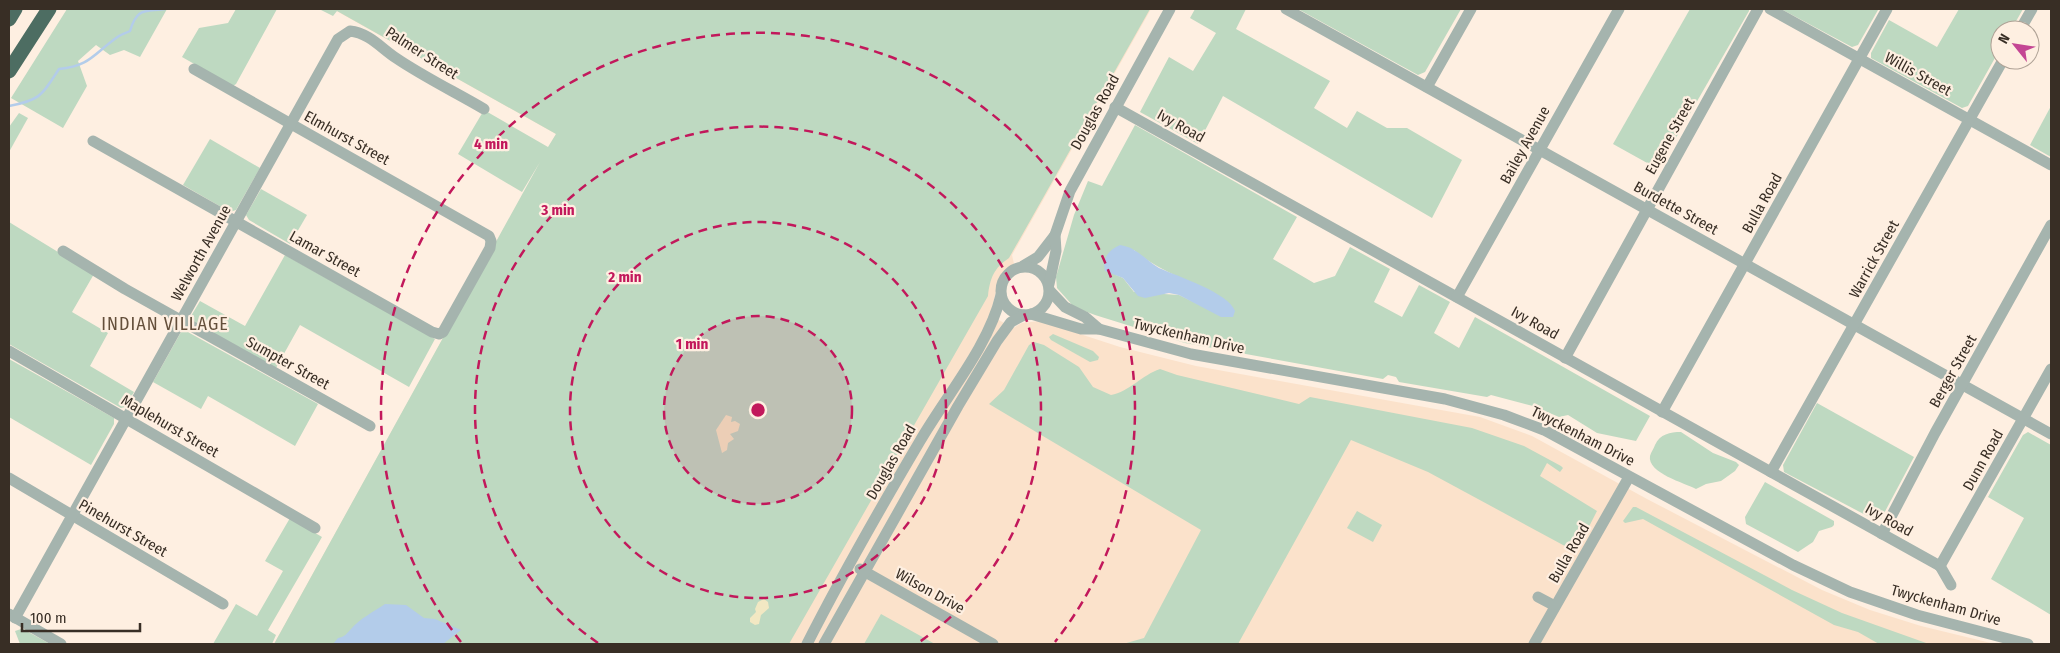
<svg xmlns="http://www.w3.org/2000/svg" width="2060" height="653" viewBox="0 0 2060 653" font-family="'Fira Sans Condensed',sans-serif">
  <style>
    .built { fill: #fbe2cb }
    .green { fill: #bed9c1; fill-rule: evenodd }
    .sand { fill: #f2e8c3 }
    .water { fill: #b3ccea }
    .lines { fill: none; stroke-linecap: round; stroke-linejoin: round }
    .stream { stroke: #b3ccea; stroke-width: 2.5 }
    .minor { stroke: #a5b4ae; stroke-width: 11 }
    .highway { stroke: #4d6d62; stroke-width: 15 }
    .ring { fill: none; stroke: #c2185b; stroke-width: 2.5; stroke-dasharray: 9 6 }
    .labels { text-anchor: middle; stroke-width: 4.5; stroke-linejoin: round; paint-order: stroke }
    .street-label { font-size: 15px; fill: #382e25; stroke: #feefe1 }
    .quarter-label { font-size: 18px; letter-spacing: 1px; fill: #644f3b; stroke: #feefe1 }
    .centre { fill: #c2185b; stroke: #feefe1; stroke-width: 2.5 }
    .ring-label { font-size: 15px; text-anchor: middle; font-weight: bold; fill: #c2185b; stroke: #feefe1; stroke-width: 4.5; stroke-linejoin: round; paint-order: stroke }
  </style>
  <rect width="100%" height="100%" fill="#feefe1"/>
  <polygon class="built" points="333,9 1151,9 1012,255 1014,264 1006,269 1000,276 990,315 1013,328 1022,323 1040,321 1120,347 1196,366 1480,417 1532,436 1647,499 1822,590 1870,610 1921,626 1995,644 274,644 556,134"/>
  <g class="green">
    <polygon points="67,9 167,9 140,57 124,50 110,55 96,45 78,61 87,86 63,128 11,98"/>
    <polygon points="236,9 277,9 236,84 233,86 182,57 199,28 228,23"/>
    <path d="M 319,9 L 1150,9 L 1009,258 C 994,268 990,278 988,296 L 789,644 L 274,644 L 540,162 L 522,192 L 458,154 L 484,110 L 548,147 L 556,134 L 337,11 L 333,16 Z"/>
    <polygon points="1195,9 1246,9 1236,29 1330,81 1314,108 1347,128 1357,111 1387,128 1407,128 1462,160 1432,218 1223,96 1198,144 1140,112 1169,57 1193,71 1216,33 1190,18"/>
    <polygon points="1298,9 1461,9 1425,72 1418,75"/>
    <polygon points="1690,9 1749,9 1749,11 1658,169 1613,144"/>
    <polygon points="1781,9 1875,9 1878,10 1858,45 1852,47"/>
    <polygon points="1959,9 2023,9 2011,30 2000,30 2000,49 1968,106 1962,108 1871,58 1871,53 1889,20 1937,47"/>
    <polygon points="2051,106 2051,157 2030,145"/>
    <polygon points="19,113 28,118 9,152 9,127"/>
    <path d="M 1135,125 L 1297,217 L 1273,259 L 1314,283 L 1335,276 L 1350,247 L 1390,269 L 1374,302 L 1402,317 L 1419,285 L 1450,302 L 1434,333 L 1459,348 L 1475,317 L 1650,416 L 1636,441 L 1597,433 L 1568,415 L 1559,417 L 1533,406 L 1491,395 L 1487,397 L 1399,382 L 1396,377 L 1388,375 L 1383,379 L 1185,343 L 1095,315 L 1074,307 L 1057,288 L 1056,277 L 1074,215 L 1088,181 L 1102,186 ZM 1134,250 C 1159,272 1193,281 1222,298 L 1206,308 L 1179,295 L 1134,292 L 1123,278 L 1116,275 Z"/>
    <polygon points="210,139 260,168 236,210 230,212 183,185"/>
    <polygon points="261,189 307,215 290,244 249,220 246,215"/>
    <polygon points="9,222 94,274 72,312 108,333 90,366 134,392 125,407 121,408 9,344"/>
    <polygon points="285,255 435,339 409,387 300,325 276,368 192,321 191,316 200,301 245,326"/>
    <polygon points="186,331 318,404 295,446 208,396 201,409 153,382 181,332"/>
    <polygon points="1053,334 1093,351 1099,357 1098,360 1090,362 1051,340 1049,337"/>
    <path d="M 1034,342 L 1044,345 L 1079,367 L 1093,387 L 1111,395 C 1129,392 1142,375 1160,369 L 1177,375 L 1299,404 L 1310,397 L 1472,428 L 1524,446 L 1561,466 L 1563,468 L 1560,472 L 1547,463 L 1540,476 L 1597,511 L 1576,552 L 1428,472 L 1351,440 L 1238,644 L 1123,644 L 1144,638 L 1201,530 L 989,404 L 1004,390 L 1029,345 Z"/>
    <polygon points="9,359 114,418 114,424 91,465 9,417"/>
    <polygon points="1817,403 1914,457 1881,519 1875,520 1784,472 1783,465"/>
    <path d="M 1681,432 L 1713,453 L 1736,462 L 1739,465 L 1735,471 L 1721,481 L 1706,484 L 1696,489 C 1685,483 1647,473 1650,456 C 1651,452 1654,448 1655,445 C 1660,434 1670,432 1681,432 Z"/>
    <polygon points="2028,432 2051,445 2051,615 1991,579 2024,518 1988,497 2023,435"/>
    <polygon points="1765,482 1834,521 1834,525 1832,527 1819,531 1813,542 1798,552 1746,524 1745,517"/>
    <polygon points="1633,507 1636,507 1792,590 1842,613 1929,644 1879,644 1858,632 1834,625 1643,519 1625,523 1623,521"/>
    <polygon points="1357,511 1382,525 1373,542 1347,528"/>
    <polygon points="290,518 322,537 268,630 276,635 272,644 213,644 236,604 257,616 283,571 265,561"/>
    <polygon points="881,614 935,644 864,644"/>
    <polygon points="21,629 23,629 50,644 20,644 15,631"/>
  </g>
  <g class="sand">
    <polygon points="726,415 732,417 731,422 735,421 740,424 738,431 730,434 734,439 728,443 727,450 722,453 716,430"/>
    <polygon points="764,599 768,602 769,608 761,615 759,624 755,625 750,622 750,618 756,612 755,609 758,602"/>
  </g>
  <g class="water">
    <path d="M 1120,245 C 1124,246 1130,247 1134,250 C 1143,255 1150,263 1159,268 C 1177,276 1229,293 1235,311 L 1233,317 L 1221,317 L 1179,295 L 1169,293 L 1145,298 L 1138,296 L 1123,278 L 1105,271 C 1102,259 1108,250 1120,245 Z"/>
    <path d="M 385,604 L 406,605 L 424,618 L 435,619 L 461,630 L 443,644 L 333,644 L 338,638 C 345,637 347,633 351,629 C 361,618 373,612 385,604 Z"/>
  </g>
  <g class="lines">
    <path class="stream" d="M 9,106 C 41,100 42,95 59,69 C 91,66 94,53 119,36 C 122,34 126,33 130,31 C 137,7 145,12 165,9"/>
    <g class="minor">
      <polyline points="1286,9 2051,434"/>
      <polyline points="1770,9 2051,165"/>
      <polyline points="2020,30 2032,9"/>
      <polyline points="1427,87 1471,9"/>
      <polyline points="1115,107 1940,566"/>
      <polyline points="93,141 432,332 439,334 443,332 490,248 491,241 489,236 194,69"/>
      <polyline points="63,251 125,289 370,426"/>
      <polyline points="1023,266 1038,257 1055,235"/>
      <circle cx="1025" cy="291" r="24"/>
      <polyline points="1049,284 1056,251 1055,235 1070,191 1170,9"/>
      <polyline points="1050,291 1065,307 1085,317 1099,329"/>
      <polyline points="1457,297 1619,9"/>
      <polyline points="1031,314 1081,329 1099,329 1191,354 1445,399 1504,415 1544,430 1793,565 1850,592 1917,615 2028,644"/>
      <polyline points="9,351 315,528"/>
      <polyline points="1565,358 1758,9"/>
      <polyline points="1662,412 1887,9"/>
      <polyline points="1771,472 2003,60"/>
      <polyline points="9,478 223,604"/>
      <polyline points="1882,534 1935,433 2051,225"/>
      <polyline points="1940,566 2051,369"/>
      <polyline points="1940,566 1951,585"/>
      <polyline points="860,569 993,644"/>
      <polyline points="1538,597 1555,606"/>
      <polyline points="9,614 61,644"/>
      <path d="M 15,618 L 338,39 L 350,31 C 369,33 381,48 396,58 C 424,77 455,92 484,109"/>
      <path d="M 807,644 C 842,575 881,507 920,441 C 946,396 989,346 1001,295"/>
      <polyline points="824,644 958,406 997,341 1011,322 1024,315"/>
      <polyline points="1534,644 1629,477"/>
    </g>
    <g class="highway">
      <polyline points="9,19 15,9"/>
      <polyline points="9,71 49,9"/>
    </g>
  </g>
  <circle cx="758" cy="410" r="94" fill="#c2185b" fill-opacity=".12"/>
  <g class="ring">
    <circle cx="758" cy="410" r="94"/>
    <circle cx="758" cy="410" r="188"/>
    <path d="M598 643A283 283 0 1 1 918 643"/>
    <path d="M461 642A377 377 0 1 1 1055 642"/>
  </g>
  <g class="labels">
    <g class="street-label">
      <text transform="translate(422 53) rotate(33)" y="5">Palmer Street</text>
      <text transform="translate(1918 74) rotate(29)" y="5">Willis Street</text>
      <text transform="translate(1095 112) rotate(-61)" y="5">Douglas Road</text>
      <text transform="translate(1181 126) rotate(29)" y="5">Ivy Road</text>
      <text transform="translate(1670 136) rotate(-61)" y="5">Eugene Street</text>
      <text transform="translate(347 138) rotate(29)" y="5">Elmhurst Street</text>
      <text transform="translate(1525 145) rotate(-61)" y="5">Bailey Avenue</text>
      <text transform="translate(1762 203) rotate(-61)" y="5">Bulla Road</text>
      <text transform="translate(1676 208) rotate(29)" y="5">Burdette Street</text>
      <text transform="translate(201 253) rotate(-61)" y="5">Welworth Avenue</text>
      <text transform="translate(325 254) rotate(29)" y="5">Lamar Street</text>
      <text transform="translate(1874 259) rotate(-61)" y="5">Warrick Street</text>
      <text transform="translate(1535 323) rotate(29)" y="5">Ivy Road</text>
      <text transform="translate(1189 336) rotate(13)" y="5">Twyckenham Drive</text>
      <text transform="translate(288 363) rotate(29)" y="5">Sumpter Street</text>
      <text transform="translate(1953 371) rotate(-61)" y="5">Berger Street</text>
      <text transform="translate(170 426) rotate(30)" y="5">Maplehurst Street</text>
      <text transform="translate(1583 436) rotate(27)" y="5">Twyckenham Drive</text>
      <text transform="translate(1983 460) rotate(-61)" y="5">Dunn Road</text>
      <text transform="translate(891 462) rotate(-60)" y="5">Douglas Road</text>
      <text transform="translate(1889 520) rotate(29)" y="5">Ivy Road</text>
      <text transform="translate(123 528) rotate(30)" y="5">Pinehurst Street</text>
      <text transform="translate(1569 553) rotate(-60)" y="5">Bulla Road</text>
      <text transform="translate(930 591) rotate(29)" y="5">Wilson Drive</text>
      <text transform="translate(1946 605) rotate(16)" y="5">Twyckenham Drive</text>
    </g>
    <g class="quarter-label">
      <text x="165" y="330">INDIAN VILLAGE</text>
    </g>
  </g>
  <circle cx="758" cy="410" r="8" class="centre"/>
  <g class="ring-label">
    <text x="491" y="149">4 min</text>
    <text x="558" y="215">3 min</text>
    <text x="625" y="282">2 min</text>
    <text x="692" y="349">1 min</text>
  </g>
  <rect width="2060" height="653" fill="none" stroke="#382e25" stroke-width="20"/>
  <g transform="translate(2015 45) rotate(300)"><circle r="24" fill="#feefe1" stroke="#afa296"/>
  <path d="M0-4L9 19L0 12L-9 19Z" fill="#c44693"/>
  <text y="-8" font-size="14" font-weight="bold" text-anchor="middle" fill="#382e25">N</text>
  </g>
  <path d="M22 623v8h118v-8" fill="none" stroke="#382e25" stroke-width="2.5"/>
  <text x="30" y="623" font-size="15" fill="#382e25" stroke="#feefe1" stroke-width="4" paint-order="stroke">100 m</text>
</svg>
